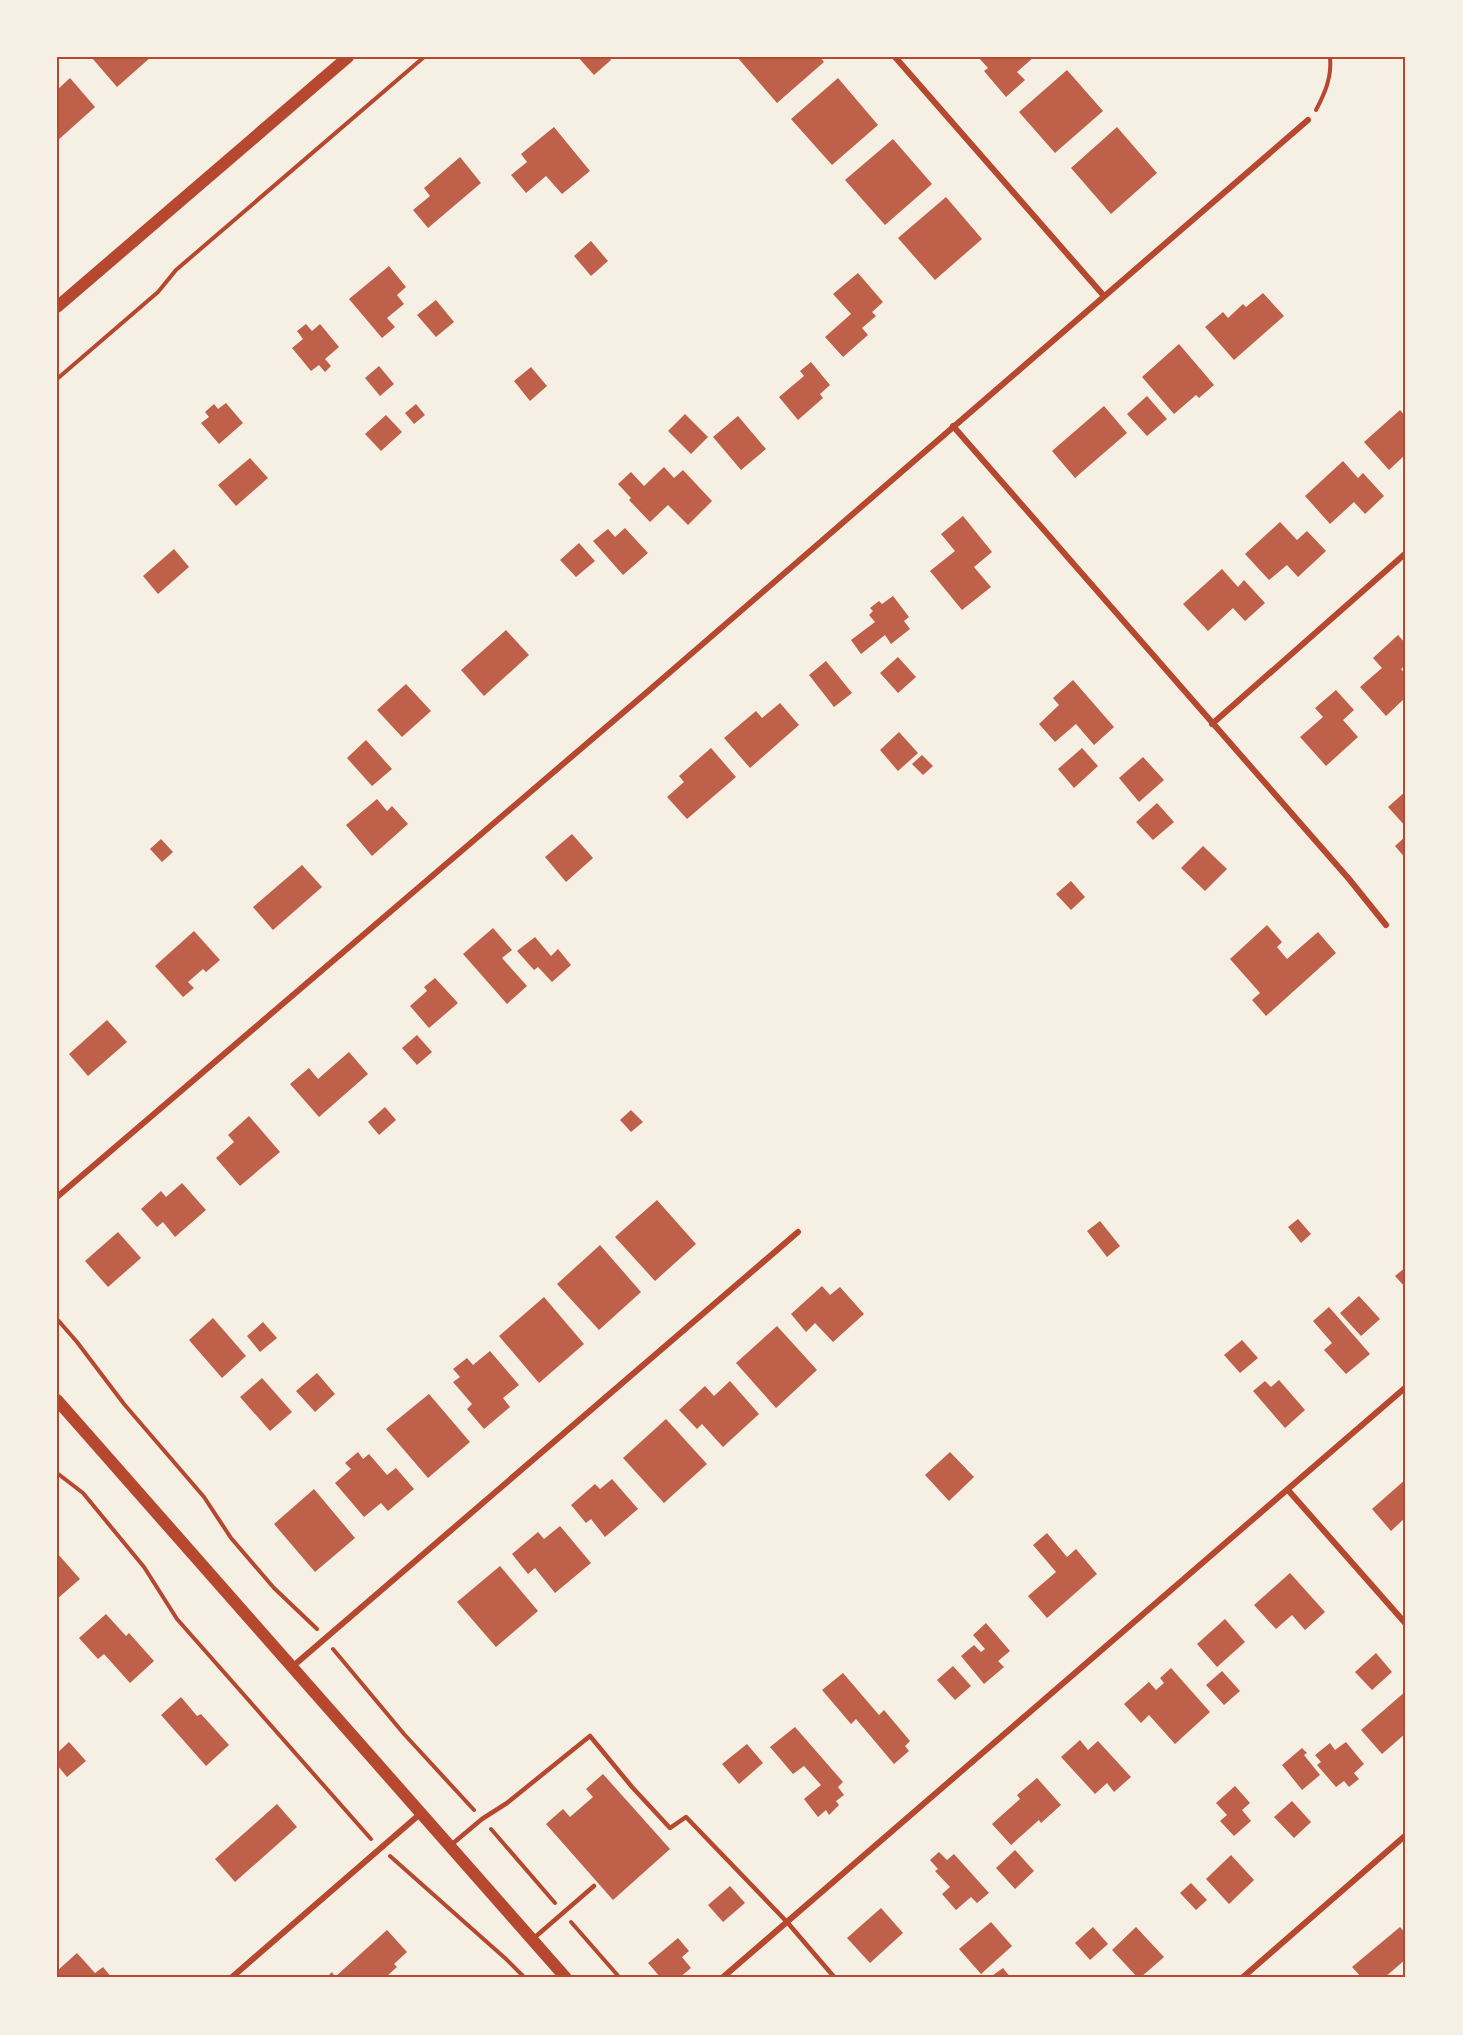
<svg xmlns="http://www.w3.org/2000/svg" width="1463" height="2035" viewBox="0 0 1463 2035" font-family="'Nunito Sans',sans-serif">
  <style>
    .building { fill: #bf614a }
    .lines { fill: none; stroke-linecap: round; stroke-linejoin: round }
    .path { stroke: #b5482f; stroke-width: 4 }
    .service { stroke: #b5482f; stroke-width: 4.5 }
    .minor { stroke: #b5482f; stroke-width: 6 }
    .secondary { stroke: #b5482f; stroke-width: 12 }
    .neatline { fill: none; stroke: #b5482f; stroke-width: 2 }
  </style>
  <rect width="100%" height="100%" fill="#f6efe4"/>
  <g class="building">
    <polygon points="93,57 151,57 117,87 92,58"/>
    <polygon points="578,57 609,57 611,60 594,75"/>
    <polygon points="737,57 820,57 824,62 777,103"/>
    <polygon points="978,57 1034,57 1017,72 1025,80 1006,97 984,71 988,68"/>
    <polygon points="1067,70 1103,111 1055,153 1019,112"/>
    <polygon points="70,78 95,107 57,141 57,90"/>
    <polygon points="838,78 878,125 832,165 791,119"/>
    <polygon points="554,127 590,171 562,194 546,176 526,193 511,175 527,162 521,154"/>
    <polygon points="1117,127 1157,173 1111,214 1071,168"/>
    <polygon points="893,139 932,184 885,225 845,180"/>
    <polygon points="460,157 481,183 428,228 413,210 430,196 424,188"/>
    <polygon points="946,197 982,239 935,280 898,238"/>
    <polygon points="591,241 608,261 591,276 574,256"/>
    <polygon points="389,266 406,287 397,295 404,304 387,318 395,327 382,338 349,299"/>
    <polygon points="858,273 883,302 872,312 876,316 862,328 868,335 843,357 825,337 851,314 833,294"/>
    <polygon points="1263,293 1284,316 1234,360 1205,327 1223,312 1228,318 1243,304 1246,307"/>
    <polygon points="436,300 454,322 436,337 417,315"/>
    <polygon points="306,324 312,331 320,324 339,347 325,359 331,366 325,372 319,365 311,371 292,348 303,339 297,331"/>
    <polygon points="1179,344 1214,385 1199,398 1196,395 1174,414 1142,377"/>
    <polygon points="811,362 830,385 820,394 823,398 798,420 779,397 804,376 800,371"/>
    <polygon points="379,366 394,384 380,396 365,378"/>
    <polygon points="531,367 547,386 530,401 514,381"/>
    <polygon points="1147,396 1167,419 1147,436 1127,414"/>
    <polygon points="226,403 243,423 219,444 201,423 209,417 205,412 214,404 218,409"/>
    <polygon points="416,404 425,415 414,424 405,413"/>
    <polygon points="1104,406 1127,433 1075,478 1052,451"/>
    <polygon points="1400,410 1406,417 1406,454 1389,470 1364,442"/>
    <polygon points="685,414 708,437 691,454 668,431"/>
    <polygon points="386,415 402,432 381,451 365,434"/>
    <polygon points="738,416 766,449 741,470 713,437"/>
    <polygon points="250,458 268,478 236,506 218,485"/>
    <polygon points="1343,461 1358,478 1363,473 1384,496 1365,514 1354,502 1330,524 1305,496"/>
    <polygon points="664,467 674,478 683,470 712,501 688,525 668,505 650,522 629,500 631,498 618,484 631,472 644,486"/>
    <polygon points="963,516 992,552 974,567 991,587 962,610 930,571 955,551 941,534"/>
    <polygon points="1280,522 1297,540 1307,531 1326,551 1298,577 1287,565 1269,580 1245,554"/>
    <polygon points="625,528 648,553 623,575 593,541 608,529 615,537"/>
    <polygon points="579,543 595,561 576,577 560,560"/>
    <polygon points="174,549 189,567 158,594 143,576"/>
    <polygon points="1222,569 1238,587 1244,580 1265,603 1245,621 1233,608 1208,631 1183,604"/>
    <polygon points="893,596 909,617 904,621 910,629 891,644 885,635 861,654 851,640 875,622 869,615 873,611 870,608 879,601 882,604"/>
    <polygon points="506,630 529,655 484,696 461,670"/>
    <polygon points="1398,635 1406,644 1406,665 1401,669 1406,675 1406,697 1386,716 1360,687 1382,668 1373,658"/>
    <polygon points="898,657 916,677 898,693 880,673"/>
    <polygon points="826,661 852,693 834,707 809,675"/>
    <polygon points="1073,680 1114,727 1094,745 1076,724 1055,742 1039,724 1059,705 1053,698"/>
    <polygon points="406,684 431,711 402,737 377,710"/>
    <polygon points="1336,690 1354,710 1343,720 1358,737 1326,766 1300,737 1323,717 1315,708"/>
    <polygon points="780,703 799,725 750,768 724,738 756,711 762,718"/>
    <polygon points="899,732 918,753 898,771 880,750"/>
    <polygon points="366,740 392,769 372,786 347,758"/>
    <polygon points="711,748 736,777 687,819 667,797 684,782 679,776"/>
    <polygon points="1082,748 1098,766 1074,788 1058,769"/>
    <polygon points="922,755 933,766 923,775 912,764"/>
    <polygon points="1143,757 1164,780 1139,802 1119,778"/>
    <polygon points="1406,791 1406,827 1388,807"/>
    <polygon points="377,799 387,811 392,806 408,824 372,856 346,825"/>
    <polygon points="1157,803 1174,822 1153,840 1136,822"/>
    <polygon points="572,834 593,858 566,882 545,857"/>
    <polygon points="1406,836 1406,859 1395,846"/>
    <polygon points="161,839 173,852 162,862 150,849"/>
    <polygon points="1203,846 1227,869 1205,891 1181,868"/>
    <polygon points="302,865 322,887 273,930 253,907"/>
    <polygon points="1071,881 1085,897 1071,910 1056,894"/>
    <polygon points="1267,925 1282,942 1277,947 1287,959 1318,932 1336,953 1266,1016 1252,1000 1260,993 1230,959"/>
    <polygon points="493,928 512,950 502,958 527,986 507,1004 463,954"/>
    <polygon points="194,931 220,960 206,972 203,969 188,982 194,988 183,997 155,966"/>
    <polygon points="535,937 551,956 558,949 571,965 552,982 538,967 534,970 517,951"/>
    <polygon points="435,978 458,1003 429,1028 410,1006 427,991 424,987"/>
    <polygon points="107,1020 127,1042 88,1076 69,1054"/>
    <polygon points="417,1035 432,1052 417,1065 402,1048"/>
    <polygon points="349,1052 368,1074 319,1117 290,1084 309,1068 318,1079"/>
    <polygon points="385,1107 396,1120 379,1135 368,1122"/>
    <polygon points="631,1110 643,1122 631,1132 620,1120"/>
    <polygon points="249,1116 280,1152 240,1186 216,1158 234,1142 228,1135"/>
    <polygon points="182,1183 206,1210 175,1237 163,1222 157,1227 141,1209 161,1191 166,1197"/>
    <polygon points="657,1200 696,1244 655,1281 615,1237"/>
    <polygon points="1298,1219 1311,1234 1301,1243 1288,1227"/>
    <polygon points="1100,1221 1120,1246 1107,1257 1087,1231"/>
    <polygon points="118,1232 141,1258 108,1287 85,1261"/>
    <polygon points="600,1245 641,1292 599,1330 557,1284"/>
    <polygon points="1406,1267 1406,1288 1395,1276"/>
    <polygon points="822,1286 830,1295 840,1287 864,1314 833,1342 815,1323 806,1332 791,1314"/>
    <polygon points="1359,1296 1380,1319 1361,1336 1340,1313"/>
    <polygon points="544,1297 584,1344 539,1383 499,1336"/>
    <polygon points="1329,1307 1370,1354 1346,1374 1324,1350 1332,1343 1313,1321"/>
    <polygon points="213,1318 246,1356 222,1378 189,1340"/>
    <polygon points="263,1322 277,1338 260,1352 247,1336"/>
    <polygon points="777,1326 817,1370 776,1408 736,1363"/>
    <polygon points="1242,1340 1258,1358 1240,1373 1224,1355"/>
    <polygon points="490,1351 519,1385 503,1398 510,1407 484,1429 467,1409 472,1404 453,1382 460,1377 453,1369 467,1358 473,1365"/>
    <polygon points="317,1373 335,1394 315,1412 296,1391"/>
    <polygon points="262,1378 292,1412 270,1431 240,1397"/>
    <polygon points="1279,1380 1305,1410 1285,1428 1253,1391 1265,1381 1271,1387"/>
    <polygon points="730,1381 759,1414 723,1447 702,1424 697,1429 679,1410 705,1386 714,1396"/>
    <polygon points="429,1394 470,1442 428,1478 386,1429"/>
    <polygon points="666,1419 707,1464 664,1503 623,1458"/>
    <polygon points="358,1452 363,1459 369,1454 387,1475 396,1468 414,1489 388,1511 381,1503 364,1517 335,1483 351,1469 345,1463"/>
    <polygon points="950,1452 974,1477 949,1501 925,1475"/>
    <polygon points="612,1479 638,1509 605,1537 591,1519 586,1523 571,1505 595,1484 600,1489"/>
    <polygon points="1406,1479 1406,1517 1391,1531 1372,1509"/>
    <polygon points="314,1489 355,1538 315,1572 274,1524"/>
    <polygon points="560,1526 591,1563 555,1593 535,1568 528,1574 512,1554 538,1532 544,1539"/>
    <polygon points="1047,1533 1067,1557 1076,1549 1097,1574 1047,1618 1028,1596 1056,1572 1033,1545"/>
    <polygon points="57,1553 80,1579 57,1599"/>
    <polygon points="500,1566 538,1611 496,1647 457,1602"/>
    <polygon points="1290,1573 1325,1612 1305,1630 1292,1615 1276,1629 1254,1605"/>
    <polygon points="106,1614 126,1636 129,1633 154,1661 130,1683 104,1654 98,1659 79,1638"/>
    <polygon points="1225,1619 1245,1642 1217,1667 1197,1644"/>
    <polygon points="986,1623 1010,1651 998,1661 1004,1667 984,1684 961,1656 974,1645 981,1652 985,1649 973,1635"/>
    <polygon points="1376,1653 1392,1672 1372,1690 1355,1672"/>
    <polygon points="953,1666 971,1686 955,1700 937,1680"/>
    <polygon points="1171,1668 1210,1712 1175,1744 1149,1715 1141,1723 1124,1704 1149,1682 1156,1690 1164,1683 1160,1678"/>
    <polygon points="1222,1671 1240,1691 1224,1705 1206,1685"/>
    <polygon points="843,1673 879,1715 884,1710 910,1741 905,1746 909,1751 894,1764 856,1719 851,1724 822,1690"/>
    <polygon points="1406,1691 1406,1733 1382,1754 1361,1730"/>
    <polygon points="181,1697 197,1716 201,1714 229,1745 206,1766 161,1715"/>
    <polygon points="795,1727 843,1782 838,1787 844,1795 836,1801 839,1805 829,1815 826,1810 818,1817 804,1799 821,1785 804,1766 793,1774 770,1747"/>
    <polygon points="1080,1740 1088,1750 1098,1741 1131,1777 1114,1792 1107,1783 1095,1794 1061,1757"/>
    <polygon points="69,1742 86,1761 67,1777 57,1765 57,1753"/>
    <polygon points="1346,1742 1364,1764 1354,1773 1359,1779 1349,1787 1344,1781 1336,1787 1317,1765 1321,1762 1315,1755 1330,1743 1335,1750"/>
    <polygon points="747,1744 763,1763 739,1784 722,1764"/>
    <polygon points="1302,1748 1307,1753 1304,1755 1320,1775 1302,1790 1282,1765"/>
    <polygon points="603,1774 670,1849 613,1900 546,1824 563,1809 570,1817 593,1797 586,1789"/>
    <polygon points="1037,1778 1061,1805 1041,1823 1039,1820 1011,1845 992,1824 1020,1799 1017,1795"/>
    <polygon points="1235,1786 1250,1803 1242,1810 1251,1821 1234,1836 1220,1821 1227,1815 1216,1803"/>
    <polygon points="1292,1801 1311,1822 1294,1838 1274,1817"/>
    <polygon points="277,1804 297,1827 235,1882 215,1859"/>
    <polygon points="1015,1850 1034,1871 1015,1889 996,1868"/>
    <polygon points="939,1852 947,1860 954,1854 989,1893 977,1903 971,1897 956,1910 942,1894 950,1887 935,1871 938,1869 930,1860"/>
    <polygon points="1231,1855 1254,1880 1229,1904 1206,1879"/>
    <polygon points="1191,1883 1207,1900 1196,1910 1180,1893"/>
    <polygon points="730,1886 745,1903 723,1922 708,1905"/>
    <polygon points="881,1908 903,1933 870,1963 847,1938"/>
    <polygon points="991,1922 1012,1946 981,1974 959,1949"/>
    <polygon points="1093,1927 1108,1944 1090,1960 1075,1943"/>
    <polygon points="1136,1927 1164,1957 1140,1978 1138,1978 1112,1950"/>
    <polygon points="1400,1927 1406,1934 1406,1959 1384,1978 1362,1978 1352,1967"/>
    <polygon points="387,1930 407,1952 394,1964 397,1967 387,1976 390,1978 326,1978 332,1972 335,1977"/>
    <polygon points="678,1938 689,1951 682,1957 691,1968 679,1978 661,1978 648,1963"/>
    <polygon points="77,1953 95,1973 103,1967 112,1978 58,1978 57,1971"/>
    <polygon points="1003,1968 1011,1978 989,1978"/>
  </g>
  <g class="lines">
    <g class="path">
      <path d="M 1316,110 C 1325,93 1332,77 1330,57"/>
      <polyline points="57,379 158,292 176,270 424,57"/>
      <polyline points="57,1319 77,1342 124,1404 204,1497 231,1538 274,1588 317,1629"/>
      <polyline points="57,1473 83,1493 144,1567 177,1619 371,1839"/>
      <polyline points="333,1649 404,1734 474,1810"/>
      <polyline points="491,1829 555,1903"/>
      <polyline points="390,1856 506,1959 525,1978"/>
      <polyline points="571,1922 620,1978"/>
    </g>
    <g class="service">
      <polyline points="451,1845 482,1819 507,1803 590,1736 632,1787 670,1828 686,1817 787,1922 835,1978"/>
      <polyline points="534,1938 594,1886"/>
    </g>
    <g class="minor">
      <polyline points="895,57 1104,296"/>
      <polyline points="953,426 1349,879 1386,925"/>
      <polyline points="1212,724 1406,553"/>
      <polyline points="57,1197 646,693 1308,120"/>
      <polyline points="1288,1490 1406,1624"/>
      <polyline points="292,1667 798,1232"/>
      <polyline points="231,1978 420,1814"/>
      <polyline points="722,1978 1406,1387"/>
      <polyline points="1242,1978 1406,1835"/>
    </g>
    <g class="secondary">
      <polyline points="57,307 348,57"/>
      <polyline points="57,1400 566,1978"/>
    </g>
  </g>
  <rect width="1463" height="2035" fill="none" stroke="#f6efe4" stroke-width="117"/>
  <rect x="58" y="58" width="1346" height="1918" class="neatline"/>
</svg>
